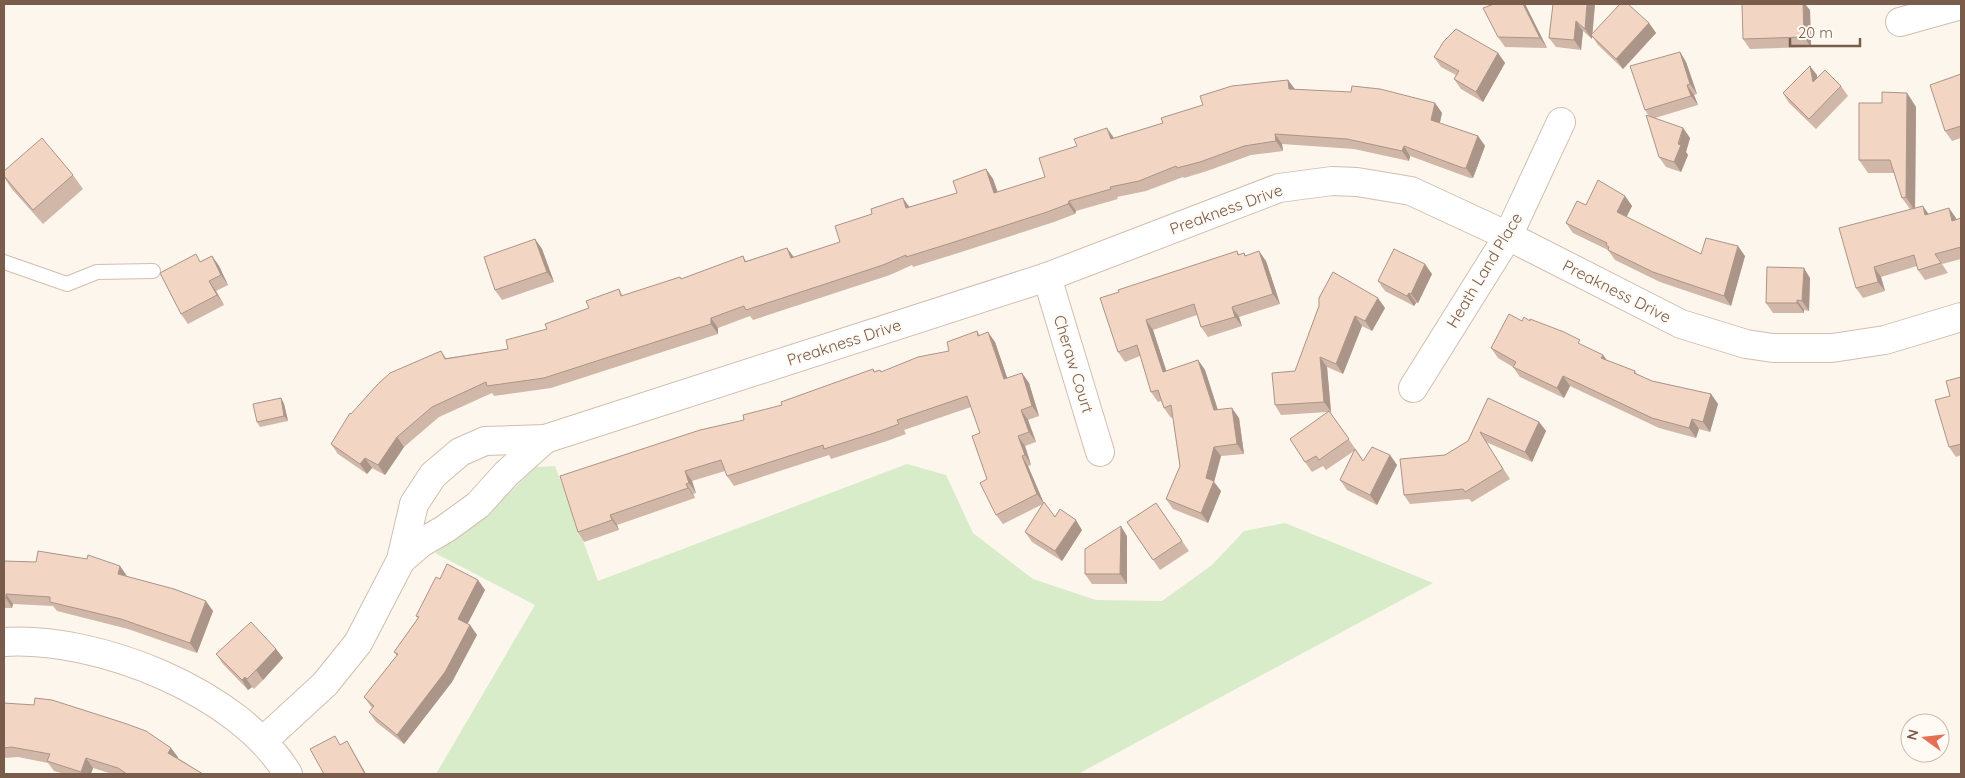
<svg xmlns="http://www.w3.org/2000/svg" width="1965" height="778" viewBox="0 0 1965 778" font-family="Quicksand,sans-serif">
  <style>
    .green { fill: #d8ecc9 }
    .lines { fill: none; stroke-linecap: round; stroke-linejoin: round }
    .service-casing { stroke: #d1beb0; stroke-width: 16 }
    .minor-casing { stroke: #d1beb0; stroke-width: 30 }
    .service { stroke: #fff; stroke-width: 14 }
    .minor { stroke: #fff; stroke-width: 28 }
    .wall { fill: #d1b7a8 }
    .shaded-wall { fill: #aa9588 }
    .building { fill: #f3d5c3; stroke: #aa9588 }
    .labels { text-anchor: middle; stroke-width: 4; stroke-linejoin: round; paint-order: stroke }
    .street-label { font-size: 16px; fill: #7a5c4d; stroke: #fffaf3 }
  </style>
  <rect width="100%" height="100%" fill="#fdf6ec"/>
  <polygon class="green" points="907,464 946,475 973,533 1033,579 1096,600 1162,601 1212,565 1244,531 1285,523 1433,583 1078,774 436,774 535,605 435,553 481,519 536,467 555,466 598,581"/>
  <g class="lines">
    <defs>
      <polyline id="service" points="4,262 67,284 97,272 153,271"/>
      <g id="minor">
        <polyline points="1900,22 1961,5"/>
        <polyline points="1047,277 1100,452"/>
        <polyline points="1413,388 1508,236 1561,122"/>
        <polyline points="401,560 421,543 445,529 478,505 506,474 545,439"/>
        <path d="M 4,642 C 97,636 239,692 288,774"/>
        <polyline points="263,741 325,684 358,643 401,560 414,504 433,475 460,452 485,441 545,439 1047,277 1279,188 1332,181 1357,182 1411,191 1508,236 1681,324 1746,344 1773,348 1832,348 1885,340 1961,317"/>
      </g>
    </defs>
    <use href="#service" class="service-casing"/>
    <use href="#minor" class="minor-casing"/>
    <use href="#service" class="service"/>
    <use href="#minor" class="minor"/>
  </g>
  <g class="wall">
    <polygon points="1525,4 1547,48 1505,47 1498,37"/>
    <polygon points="1553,4 1595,4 1592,34 1649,23 1656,33 1623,69 1598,45 1592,36 1592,39 1583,31 1581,50 1556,47 1549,38"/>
    <polygon points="1810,10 1811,47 1750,49 1743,39"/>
    <polygon points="1680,52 1686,62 1697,94 1694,95 1698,105 1655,118 1683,128 1690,138 1686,152 1688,155 1681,172 1666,167 1659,157 1649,116 1645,110"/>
    <polygon points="1498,53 1505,63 1483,102 1461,89 1454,79 1456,75 1441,67 1434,57"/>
    <polygon points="1961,74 1961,138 1952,141 1945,131"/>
    <polygon points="1817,75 1817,77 1841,86 1848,96 1816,129 1789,103 1783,93"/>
    <polygon points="1288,80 1295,89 1435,103 1442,113 1440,123 1478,136 1485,146 1473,178 1470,178 1410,156 1409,161 1354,149 1282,144 1283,151 1251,155 1207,171 1184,178 1183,177 1146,191 1117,197 1118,199 1076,211 1075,214 1054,222 955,254 913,267 912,265 890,275 753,320 750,316 718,328 718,334 551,388 494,396 492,393 439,417 404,447 385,475 372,468 367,474 338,454 331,444 351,414 441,351 446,358 508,349 589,308 619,289 623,296 680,277 681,279 743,256 746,261 787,248 794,257 840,242 909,207 957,193 986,169 993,179 998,192 1045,177 1114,138 1163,123"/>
    <polygon points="1907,93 1916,107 1915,208 1928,214 1956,218 1956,220 1961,218 1961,259 1942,264 1948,273 1925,280 1918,270 1917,266 1881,277 1885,291 1863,298 1856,288 1910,209 1902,198 1894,173 1868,173 1859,160 1882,103"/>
    <polygon points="73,175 83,189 43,224 11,188 4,177 4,176"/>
    <polygon points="1625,196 1632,206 1626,217 1701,254 1745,256 1731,306 1660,282 1615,260 1608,250 1573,233 1566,223 1586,205"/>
    <polygon points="535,239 542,249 554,282 502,300 495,290"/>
    <polygon points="1237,251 1239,254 1246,255 1266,261 1280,304 1239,317 1242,326 1208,337 1201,327 1197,315 1153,330 1166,371 1198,360 1205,370 1218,410 1239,418 1244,454 1221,456 1214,482 1221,491 1208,523 1173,509 1166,499 1180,466 1173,417 1171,418 1164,408 1161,401 1158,402 1151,392 1140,356 1125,362 1118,352 1119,292"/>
    <polygon points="212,256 219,266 228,285 216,291 224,305 188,324 181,314 201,261"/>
    <polygon points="1432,274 1418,303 1416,303 1414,306 1385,291 1378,281"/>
    <polygon points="1810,278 1809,311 1804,310 1804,313 1773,313 1766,303"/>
    <polygon points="1319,306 1385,308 1372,331 1362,326 1343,374 1327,367 1331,412 1330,412 1363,460 1390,455 1397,465 1377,505 1347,490 1340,480 1354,451 1326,470 1323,466 1312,472 1305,462 1327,412 1281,415 1275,405 1295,371"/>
    <polygon points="1530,321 1603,355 1606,360 1635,371 1637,374 1652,381 1711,394 1718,404 1710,432 1699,429 1696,438 1659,428 1570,386 1564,398 1520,377 1513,367 1498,358 1491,348"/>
    <polygon points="977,331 980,335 995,342 1007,378 1022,373 1029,383 1039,416 1028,420 1036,442 1025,446 1031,465 1028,466 1044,503 1055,517 1082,530 1062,561 1032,542 1025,532 1043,504 1003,524 996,515 987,479 980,433 971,407 904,430 906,434 887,441 831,459 829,455 734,486 727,476 725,471 692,481 696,493 693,494 695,498 617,525 619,530 584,542 578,532 782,405 873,369 874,371 880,370 881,372 949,351"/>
    <polygon points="1961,377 1961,455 1956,457 1949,447 1950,396"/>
    <polygon points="281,398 284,404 288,421 260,427 257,422"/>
    <polygon points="1488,398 1539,422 1546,431 1532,462 1486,442 1510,479 1472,502 1469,499 1410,504 1404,495 1445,455 1468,441"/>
    <polygon points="1156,503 1189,551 1160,570 1127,522"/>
    <polygon points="1127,536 1127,584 1092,584 1085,574"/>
    <polygon points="4,561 127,576 213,611 197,653 128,629 57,611 53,606 13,604 12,608 4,608"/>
    <polygon points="440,579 478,580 485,590 467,624 470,625 477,635 452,682 404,744 376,722 369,712 372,708 364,697 397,656 394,652 418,618 416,616"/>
    <polygon points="276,649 283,658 263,680 254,689 252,687 248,690 223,664 216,654"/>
    <polygon points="4,703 178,757 178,758 203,774 112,774 93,768 91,774 64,774 54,771 48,763 18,757 4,758"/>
  </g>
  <g class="shaded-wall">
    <polygon points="1523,4 1525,4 1547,48 1540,38"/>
    <polygon points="1587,4 1595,4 1592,39 1585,29"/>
    <polygon points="1803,4 1805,4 1810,10 1811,47 1804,37"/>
    <polygon points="1576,21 1583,31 1581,50 1574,40"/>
    <polygon points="1649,23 1656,33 1623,69 1616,59"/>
    <polygon points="1680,52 1686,62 1697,94 1690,84"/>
    <polygon points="1498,53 1505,63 1483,102 1476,92"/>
    <polygon points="1810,66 1817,75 1819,91 1813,82"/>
    <polygon points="1288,80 1295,90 1289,89"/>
    <polygon points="1687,85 1694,95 1698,105 1691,96"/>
    <polygon points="1907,93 1916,107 1915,211 1906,197"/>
    <polygon points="1435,103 1442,113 1438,130 1431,120"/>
    <polygon points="1107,128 1114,138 1118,149 1111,139"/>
    <polygon points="1683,128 1690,138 1686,152 1688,155 1681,172 1674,162"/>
    <polygon points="1275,134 1282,144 1283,151 1276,141"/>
    <polygon points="1478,136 1485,146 1473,178 1466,168"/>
    <polygon points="1404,146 1410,156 1409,161 1402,151"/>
    <polygon points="986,169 993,179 1001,203 994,193"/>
    <polygon points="1625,196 1632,206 1624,222 1617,212"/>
    <polygon points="903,198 910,208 906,208"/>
    <polygon points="1069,201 1076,211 1075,214 1068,204"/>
    <polygon points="1923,206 1930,216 1925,215"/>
    <polygon points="1949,208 1956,218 1959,231 1952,221"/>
    <polygon points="535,239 542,249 554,282 547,272"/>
    <polygon points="1738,246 1745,256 1731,306 1724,296"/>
    <polygon points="787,248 794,258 791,258"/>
    <polygon points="1259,251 1266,261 1280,304 1273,294"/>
    <polygon points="212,256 219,266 228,285 221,275"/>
    <polygon points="1425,264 1432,274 1418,303 1411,294"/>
    <polygon points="1874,267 1881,277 1885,291 1878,282"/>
    <polygon points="1804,268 1810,278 1809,311 1802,301"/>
    <polygon points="209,281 216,291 224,305 217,295"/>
    <polygon points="1409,293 1416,303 1414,306 1407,296"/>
    <polygon points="1378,298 1385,308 1372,331 1365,321"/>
    <polygon points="1797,300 1804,310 1804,313 1797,303"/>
    <polygon points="1232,307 1239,317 1242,326 1235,317"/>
    <polygon points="1355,316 1362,326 1343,374 1336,364"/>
    <polygon points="711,318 718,328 718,334 711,324"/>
    <polygon points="1146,320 1153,330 1170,382 1163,372"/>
    <polygon points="988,332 995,342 1011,389 1004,379"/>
    <polygon points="1603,355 1610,364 1601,358"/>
    <polygon points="1320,357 1327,367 1331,412 1324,402"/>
    <polygon points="1198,360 1205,370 1221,420 1214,410"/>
    <polygon points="1022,373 1029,383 1039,416 1032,406"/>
    <polygon points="1563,376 1570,386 1564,398 1557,388"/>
    <polygon points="1711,394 1718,404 1710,432 1703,422"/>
    <polygon points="281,398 284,404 288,421 284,416"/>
    <polygon points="1232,408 1239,418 1244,454 1237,444"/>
    <polygon points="1021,410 1028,420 1036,442 1029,432"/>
    <polygon points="1692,419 1699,429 1696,438 1689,428"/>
    <polygon points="1539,422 1546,431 1532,462 1525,452"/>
    <polygon points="1018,436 1025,446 1031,465 1025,455"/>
    <polygon points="397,437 404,447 385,475 378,465"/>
    <polygon points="1214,447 1221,456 1214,482 1221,491 1208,523 1201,513 1206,478"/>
    <polygon points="1390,455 1397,465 1377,505 1370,495"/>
    <polygon points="1022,456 1028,466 1044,504 1037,494"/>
    <polygon points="365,458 372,468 367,474 360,464"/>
    <polygon points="685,471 692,481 696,493 689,483"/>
    <polygon points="686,484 693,494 695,498 688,488"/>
    <polygon points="610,515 617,525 619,530 612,520"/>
    <polygon points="1076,520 1082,530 1062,561 1055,551"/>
    <polygon points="1121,526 1127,536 1127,584 1120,574"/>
    <polygon points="120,566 127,576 118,574"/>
    <polygon points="478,580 485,590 465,629 458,619"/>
    <polygon points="6,594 13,604 12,608 6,598"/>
    <polygon points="206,601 213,611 197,653 190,643"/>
    <polygon points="470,625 477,635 452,682 404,744 397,735"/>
    <polygon points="276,649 283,658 263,680 256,670"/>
    <polygon points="245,677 252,687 248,690 242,680"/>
    <polygon points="347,741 353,751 366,774 365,774"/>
    <polygon points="171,748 178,757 175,762 168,753"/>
    <polygon points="86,758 93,768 91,774 82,774 81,772"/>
  </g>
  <g class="building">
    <polygon points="1494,4 1523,4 1540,38 1498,37 1483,8"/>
    <polygon points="1553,4 1587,4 1585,29 1576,21 1574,40 1549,38"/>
    <polygon points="1620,4 1628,4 1649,23 1616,59 1591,35"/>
    <polygon points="1742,4 1803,4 1804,37 1743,39"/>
    <polygon points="1456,29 1498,53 1476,92 1454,79 1459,71 1434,57 1444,41"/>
    <polygon points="1680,52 1690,84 1687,85 1691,96 1645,110 1630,66"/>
    <polygon points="1810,66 1813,82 1825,70 1841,86 1809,119 1783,93"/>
    <polygon points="1961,74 1961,126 1945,131 1930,85"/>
    <polygon points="1288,80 1289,89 1351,92 1352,86 1380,89 1435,103 1431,120 1478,136 1466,168 1463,168 1404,146 1402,151 1347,139 1275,134 1276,141 1244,146 1200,162 1177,168 1176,166 1139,181 1110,187 1111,189 1069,201 1068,204 1047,212 948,244 906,257 906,255 883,265 746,310 744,306 711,318 711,324 544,378 487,386 486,382 432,407 397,437 378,465 365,458 360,464 331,444 350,413 351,414 377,385 390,373 441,351 445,359 508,349 506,340 547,329 545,324 589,308 586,301 619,289 621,296 680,277 681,279 743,256 745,262 787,248 791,258 840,242 835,226 872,214 871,209 903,198 906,208 957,193 953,181 986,169 994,193 1045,177 1039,158 1077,146 1074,139 1107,128 1111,139 1163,123 1161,118 1203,105 1200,96 1232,86"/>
    <polygon points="1882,92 1907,93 1906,197 1902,198 1890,160 1859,160 1859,103 1882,103"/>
    <polygon points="1646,115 1683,128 1678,144 1681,145 1674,162 1659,157"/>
    <polygon points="42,138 73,175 33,210 4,176 4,171"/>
    <polygon points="1598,180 1625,196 1617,212 1701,254 1706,238 1738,246 1724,296 1653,272 1608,250 1609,247 1606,245 1607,243 1566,223 1577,201 1586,205"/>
    <polygon points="1923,206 1925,215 1949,208 1952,221 1961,218 1961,247 1935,254 1941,263 1918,270 1914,255 1874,267 1878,282 1856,288 1839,228"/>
    <polygon points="535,239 547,272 495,290 484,257"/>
    <polygon points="1394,249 1425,264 1411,294 1409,293 1407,296 1378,281"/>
    <polygon points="1237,251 1238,255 1244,253 1245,256 1259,251 1273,294 1232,307 1235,317 1201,327 1194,304 1146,320 1163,372 1198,360 1214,410 1232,408 1237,444 1214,447 1206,478 1214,481 1201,513 1166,499 1180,466 1171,405 1164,408 1158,390 1151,392 1137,345 1118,352 1100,298 1119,292 1118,290"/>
    <polygon points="196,254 200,262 212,256 221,275 209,281 217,295 181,314 160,273"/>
    <polygon points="1767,267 1804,268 1802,301 1797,300 1797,303 1766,303"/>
    <polygon points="1333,272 1378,298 1365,321 1355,316 1336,364 1320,357 1324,402 1275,405 1272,373 1295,371 1319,306 1319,298"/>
    <polygon points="1509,314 1522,321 1524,317 1530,321 1530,319 1564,332 1580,340 1578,343 1603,355 1601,358 1635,371 1634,373 1652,381 1711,394 1703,422 1692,419 1689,428 1652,418 1563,376 1557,388 1513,367 1516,362 1491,348"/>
    <polygon points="977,331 978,336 988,332 1004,379 1022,373 1032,406 1021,410 1029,432 1018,436 1025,455 1022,456 1037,494 996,515 980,483 987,479 972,436 980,433 967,396 897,420 899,424 880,431 824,449 823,445 727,476 721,460 685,471 689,483 686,484 688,488 610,515 612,520 578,532 560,476 700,430 744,420 743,415 782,405 781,402 873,369 874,372 880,370 881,372 918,357 949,351 947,342"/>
    <polygon points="1961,377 1961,444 1949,447 1935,400 1950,396 1946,381"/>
    <polygon points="281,398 284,416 257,422 253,404"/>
    <polygon points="1488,398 1539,422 1525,452 1480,432 1503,469 1465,492 1463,489 1404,495 1400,459 1445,455 1468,441"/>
    <polygon points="1329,411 1349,439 1319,460 1316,456 1305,462 1290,439"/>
    <polygon points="1372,447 1390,455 1370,495 1340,480 1355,449 1363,461"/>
    <polygon points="1044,502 1055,517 1060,509 1076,520 1055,551 1025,532"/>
    <polygon points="1156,503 1182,541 1153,560 1127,522"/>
    <polygon points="1121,526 1120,574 1085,574 1085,549"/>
    <polygon points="38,551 87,559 88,555 120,566 118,574 174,589 206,601 190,643 121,619 50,602 50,597 6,594 6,598 4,598 4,561 36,562"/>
    <polygon points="447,564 478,580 458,619 470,625 445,672 397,735 369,712 374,706 364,697 398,654 394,652 419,617 416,616 436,577 440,579"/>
    <polygon points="251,622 276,649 256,670 247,679 245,677 242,680 216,654"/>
    <polygon points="35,698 52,700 124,723 146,731 171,748 168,753 203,774 127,774 118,768 86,758 81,772 47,761 50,754 11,747 4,748 4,703 34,705"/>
    <polygon points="335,736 340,745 347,741 365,774 323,774 324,774 310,749"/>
  </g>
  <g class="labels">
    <g class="street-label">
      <text transform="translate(1226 209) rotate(-20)" y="6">Preakness Drive</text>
      <text transform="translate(1484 270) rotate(-59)" y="6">Heath Land Place</text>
      <text transform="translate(1617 291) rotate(27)" y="6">Preakness Drive</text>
      <text transform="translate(844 342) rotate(-18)" y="6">Preakness Drive</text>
      <text transform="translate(1074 364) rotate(73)" y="6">Cheraw Court</text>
    </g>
  </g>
  <rect width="1965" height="778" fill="none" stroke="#7a5c4d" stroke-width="10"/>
  <g transform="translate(1925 738) rotate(285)"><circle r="24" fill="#fffaf3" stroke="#cabbb1"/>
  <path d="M0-4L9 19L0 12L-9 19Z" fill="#e76f51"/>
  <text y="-8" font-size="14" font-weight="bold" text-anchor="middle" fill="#7a5c4d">N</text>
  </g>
  <path d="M1790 38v8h70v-8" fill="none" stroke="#7a5c4d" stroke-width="2.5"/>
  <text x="1798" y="38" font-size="15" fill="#7a5c4d" stroke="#fffaf3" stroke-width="4" paint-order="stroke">20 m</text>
</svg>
